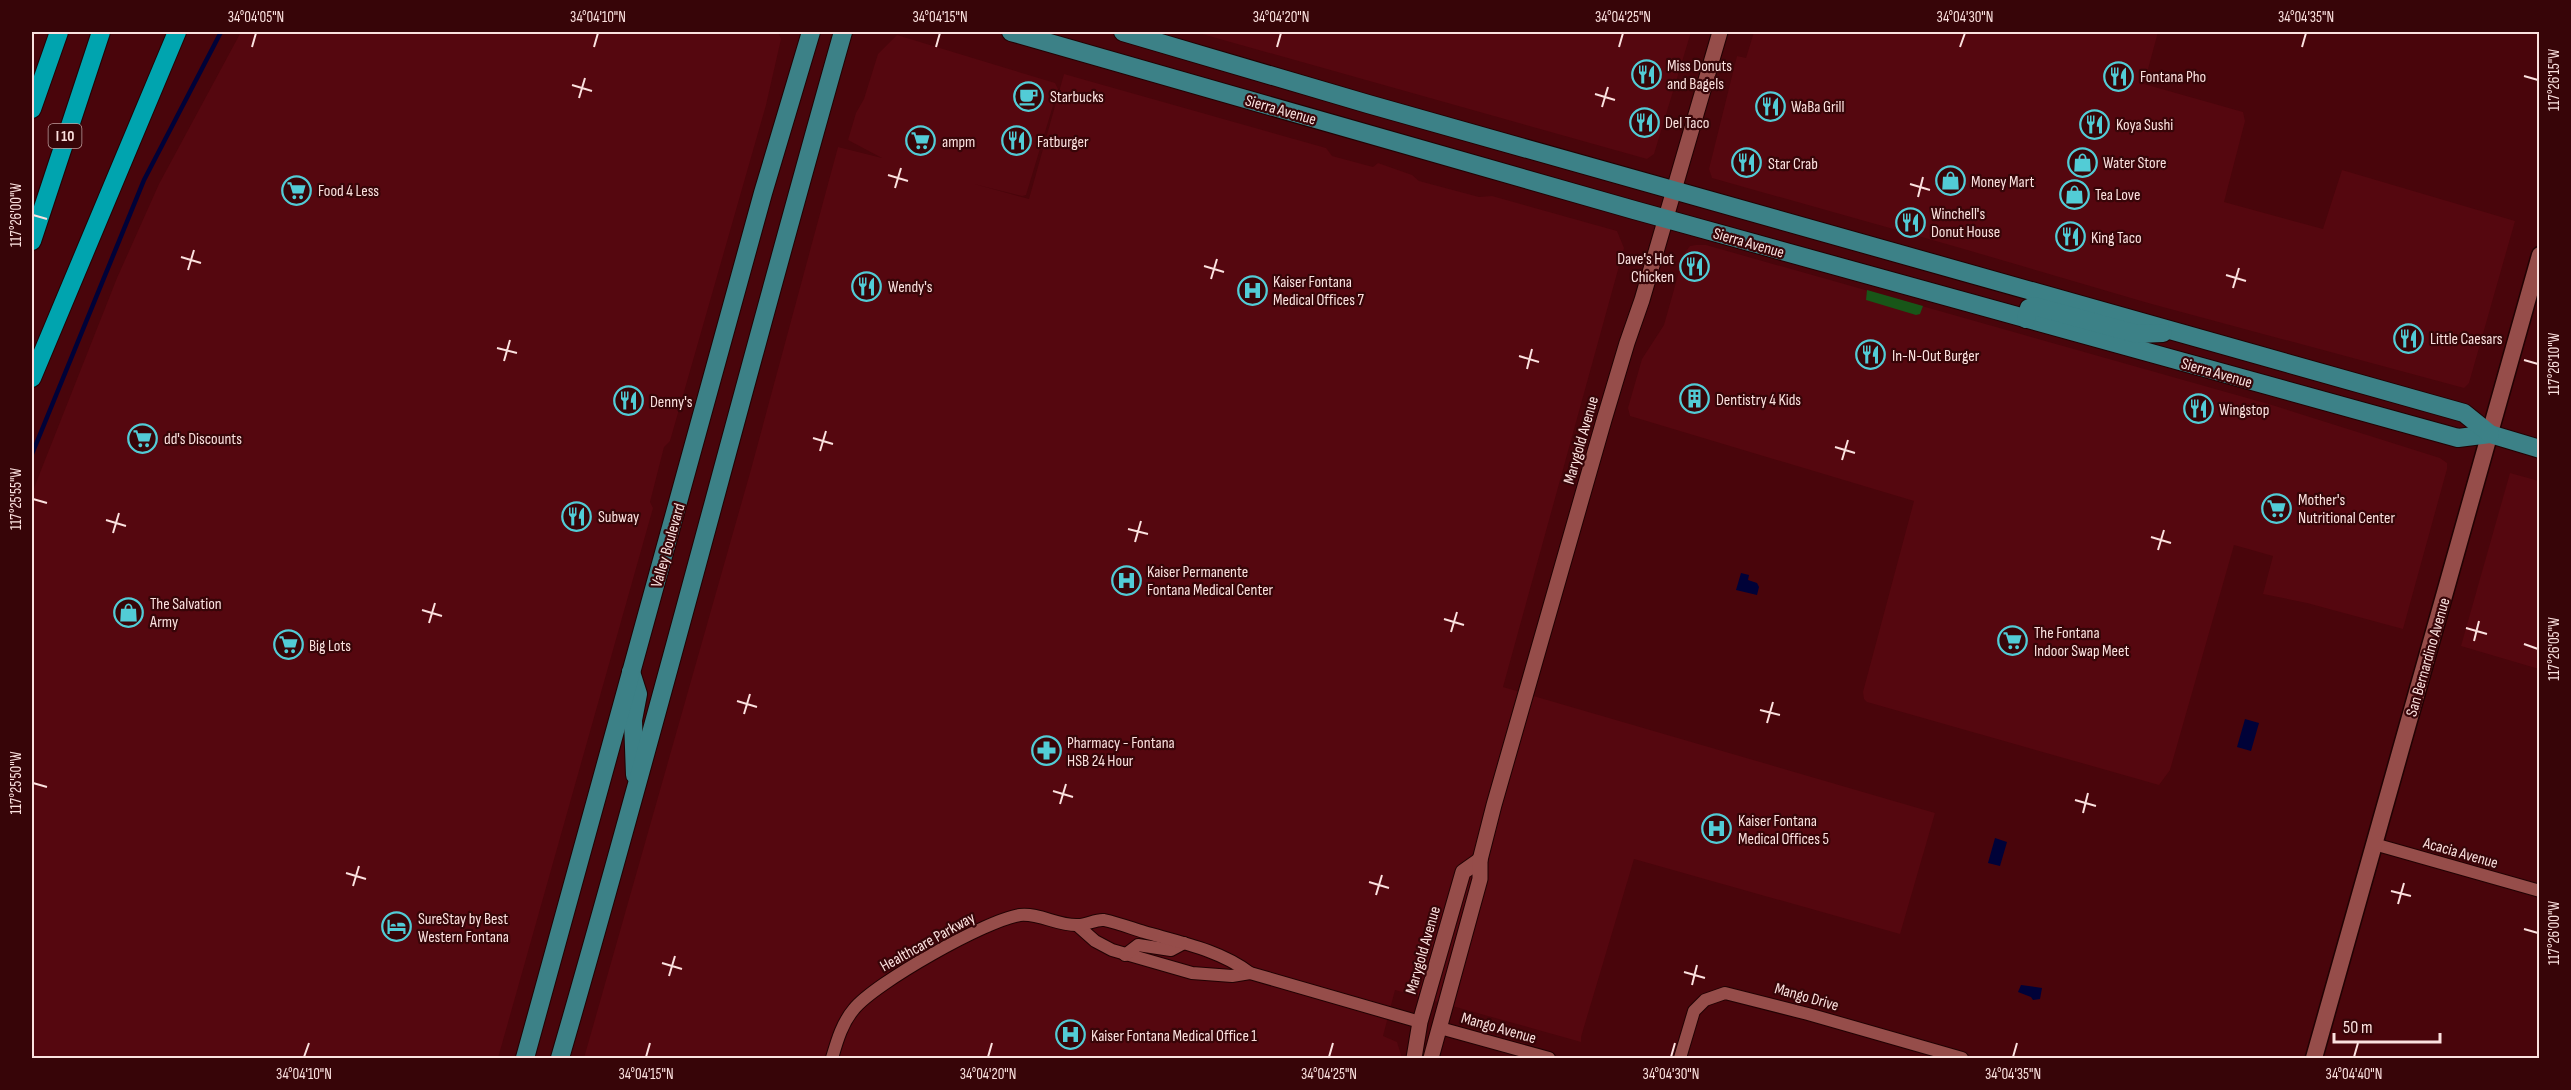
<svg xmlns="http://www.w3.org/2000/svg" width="2571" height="1090" viewBox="0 0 2571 1090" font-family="'Sofia Sans Condensed',sans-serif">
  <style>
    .built { fill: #55070f }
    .green { fill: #185618 }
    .water { fill: #000238 }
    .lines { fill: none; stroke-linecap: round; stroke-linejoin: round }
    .stream { stroke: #000238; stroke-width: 4.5 }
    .minor-casing { stroke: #210203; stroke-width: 14 }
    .tertiary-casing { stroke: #210203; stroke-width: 17 }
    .secondary-casing { stroke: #210203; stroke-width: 19 }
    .primary-casing { stroke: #210203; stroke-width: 20 }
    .motorway-casing { stroke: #210203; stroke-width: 20 }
    .minor { stroke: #964d4a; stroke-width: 12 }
    .tertiary { stroke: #964d4a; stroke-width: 15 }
    .secondary { stroke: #964d4a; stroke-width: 16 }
    .primary { stroke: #3c8187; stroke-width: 18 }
    .motorway { stroke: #00a4af; stroke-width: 18 }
    .ticks { fill: none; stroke: #fbe1df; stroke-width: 2 }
    .labels { text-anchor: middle; stroke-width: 4.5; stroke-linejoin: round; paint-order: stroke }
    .shield { fill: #370508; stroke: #c09f9e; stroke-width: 1.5 }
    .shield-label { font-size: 15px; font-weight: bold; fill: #fbe1df }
    .poi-label { font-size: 16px; fill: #fbe1df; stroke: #370508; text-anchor: start }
    .street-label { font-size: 16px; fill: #fbe1df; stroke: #370508 }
    .neatline { fill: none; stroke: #fbe1df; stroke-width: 2 }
    .ticks-label { font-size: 15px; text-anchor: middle; fill: #fbe1df }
  </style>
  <rect width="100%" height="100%" fill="#49050b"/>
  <g class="built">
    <polygon points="241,32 778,32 781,39 766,105 670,441 664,447 650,502 653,508 498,1058 32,1058 32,493 117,278 159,184"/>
    <polygon points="1195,32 1691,32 1654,154 1647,159"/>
    <polygon points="1754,32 2158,32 2144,84 2243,112 2245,121 2224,202 2323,229 2342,170 2515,221 2469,383 2464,388 2148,303 1957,247 1712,178 1709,169 1737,56 1746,58"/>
    <polygon points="897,35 1055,83 1058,89 1026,195 1022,196 974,184 1029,199 1064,74 1326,148 1332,156 1373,167 1378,163 1412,175 1419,181 1479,197 1492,196 1617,231 1624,248 1503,687 1935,813 1900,934 1634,859 1581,1037 1581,1042 1395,990 1383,1036 1397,1042 1402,1058 584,1058 750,473 838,147 882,158 848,140 856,113 864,99 878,54"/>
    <polygon points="1696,245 1706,245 2272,405 2440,458 2447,463 2447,469 2403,629 2307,603 2263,594 2273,556 2234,545 2170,770 2159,785 1867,702 1864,699 1863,692 1914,501 1630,416 1628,408 1642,359 1664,325 1684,254 1690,246"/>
    <polygon points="2510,473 2539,481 2539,669 2461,646"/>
  </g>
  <polygon class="green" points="1867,290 1923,306 1920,314 1916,315 1866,300"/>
  <g class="water">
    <polygon points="1741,573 1749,575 1748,580 1757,583 1759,587 1757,595 1736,590"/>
    <polygon points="2245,719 2259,723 2251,751 2237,747"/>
    <polygon points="1995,838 2007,842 2000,866 1988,863"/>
    <polygon points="2021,985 2042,988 2040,999 2033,1000 2031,997 2018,992"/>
  </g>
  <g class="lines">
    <polyline class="stream" points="32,454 144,180 221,32"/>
    <defs>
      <g id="minor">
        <polyline points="2374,844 2540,891"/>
        <polyline points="1077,925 1095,941 1112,950 1192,973 1232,976 1250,973"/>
        <polyline points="1125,955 1138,945 1171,950 1184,943"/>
        <polyline points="1440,1028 1549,1058"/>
        <path d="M 832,1058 C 837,1041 842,1023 854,1009 C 875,983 986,920 1020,915 C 1040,913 1058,926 1078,925 C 1087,925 1096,919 1104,920 C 1118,923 1131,928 1144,932 C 1179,942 1220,950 1250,973 L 1420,1022"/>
        <polyline points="1680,1058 1694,1011 1705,1000 1725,993 1808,1014 1962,1058"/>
      </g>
      <g id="tertiary">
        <polyline points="1414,1058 1420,1022 1463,872 1480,860"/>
        <polyline points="1431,1058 1480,879 1480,860 1494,805 1604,420 1627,343 1642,300 1720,32"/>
      </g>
      <polyline id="secondary" points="2314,1058 2540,255"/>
      <g id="primary">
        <polyline points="1011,32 1634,210 2458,438 2490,434 2540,449"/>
        <polyline points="1123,32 1368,104 2464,413 2490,434"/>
        <polyline points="2026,319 2029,308 2034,306 2137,334 2163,333"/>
        <polyline points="631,672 638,694 633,720 635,775"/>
        <polyline points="525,1058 763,193 811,32"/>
        <path d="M 560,1058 C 659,717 746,373 843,32"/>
      </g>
      <g id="motorway">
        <polyline points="32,109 59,32"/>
        <polyline points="32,241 101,32"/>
        <polyline points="32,378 177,32"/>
      </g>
    </defs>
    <use href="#minor" class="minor-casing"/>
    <use href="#tertiary" class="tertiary-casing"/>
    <use href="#secondary" class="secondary-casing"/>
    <use href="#primary" class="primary-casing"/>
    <use href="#motorway" class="motorway-casing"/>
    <use href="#minor" class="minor"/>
    <use href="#tertiary" class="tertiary"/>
    <use href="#secondary" class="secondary"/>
    <use href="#primary" class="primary"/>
    <use href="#motorway" class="motorway"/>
  </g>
  <path class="ticks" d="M 252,47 L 256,33M 594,47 L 598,33M 936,47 L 940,33M 1277,47 L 1281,33M 1619,47 L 1623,33M 1960,47 L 1965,33M 2302,47 L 2306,33M 2524,76 L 2538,80M 572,85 L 592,91M 1595,94 L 1615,100M 579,98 L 585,78M 1602,107 L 1608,87M 888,175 L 908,181M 1910,184 L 1930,190M 895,188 L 901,168M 1918,197 L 1923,177M 33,215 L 47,219M 181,257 L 201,263M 1204,266 L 1224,272M 188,270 L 194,250M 2226,275 L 2246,281M 1211,279 L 1217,259M 2233,288 L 2239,268M 497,348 L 517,353M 1519,356 L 1539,362M 2524,360 L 2538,364M 504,361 L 510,340M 1527,369 L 1532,349M 813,438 L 833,444M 1835,447 L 1855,453M 820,451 L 826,431M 1842,460 L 1848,440M 33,499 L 47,503M 106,520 L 126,526M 1128,529 L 1148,534M 113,533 L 119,513M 2151,537 L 2171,543M 1135,542 L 1141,521M 2158,550 L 2164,530M 422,610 L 442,616M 1444,619 L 1464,625M 429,623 L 435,603M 2466,628 L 2487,634M 1451,632 L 1457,612M 2474,641 L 2479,621M 2524,644 L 2538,649M 737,701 L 757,707M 1760,710 L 1780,715M 744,714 L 750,694M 1767,723 L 1773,702M 33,783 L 47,787M 1053,791 L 1073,797M 2075,800 L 2096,806M 1060,804 L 1066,784M 2083,813 L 2088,793M 346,873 L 366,879M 1369,882 L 1389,888M 353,886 L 359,866M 2391,891 L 2411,896M 1376,895 L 1382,875M 2398,904 L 2404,883M 2524,929 L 2538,933M 662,963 L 682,969M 1684,972 L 1705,978M 669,976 L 675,956M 1692,985 L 1697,965M 304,1057 L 309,1043M 646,1057 L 650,1043M 988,1057 L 992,1043M 1329,1057 L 1333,1043M 1671,1057 L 1675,1043M 2013,1057 L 2017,1043M 2354,1057 L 2358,1043"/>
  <defs>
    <symbol id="restaurant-ring" viewBox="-11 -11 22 22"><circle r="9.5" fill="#370508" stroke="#52ccd6" stroke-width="1.5"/><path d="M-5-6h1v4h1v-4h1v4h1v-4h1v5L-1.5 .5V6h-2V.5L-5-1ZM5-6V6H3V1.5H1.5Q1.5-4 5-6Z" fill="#52ccd6"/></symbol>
    <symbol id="cafe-ring" viewBox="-11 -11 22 22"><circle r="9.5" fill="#370508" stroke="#52ccd6" stroke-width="1.5"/><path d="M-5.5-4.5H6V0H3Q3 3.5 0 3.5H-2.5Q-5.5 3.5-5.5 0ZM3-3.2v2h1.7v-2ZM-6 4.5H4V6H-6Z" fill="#52ccd6"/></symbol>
    <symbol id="supermarket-ring" viewBox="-11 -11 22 22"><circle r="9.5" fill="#370508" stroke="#52ccd6" stroke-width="1.5"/><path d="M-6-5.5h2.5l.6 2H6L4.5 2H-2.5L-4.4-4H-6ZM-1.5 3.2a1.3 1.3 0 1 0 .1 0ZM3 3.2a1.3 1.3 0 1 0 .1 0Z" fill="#52ccd6"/></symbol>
    <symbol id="shop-ring" viewBox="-11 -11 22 22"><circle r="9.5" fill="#370508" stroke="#52ccd6" stroke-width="1.5"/><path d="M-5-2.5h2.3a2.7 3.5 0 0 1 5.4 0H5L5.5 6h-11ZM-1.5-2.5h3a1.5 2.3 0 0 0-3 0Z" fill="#52ccd6"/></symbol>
    <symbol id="hospital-ring" viewBox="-11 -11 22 22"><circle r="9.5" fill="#370508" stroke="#52ccd6" stroke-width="1.5"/><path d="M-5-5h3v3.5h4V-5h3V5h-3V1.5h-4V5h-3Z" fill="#52ccd6"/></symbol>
    <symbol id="building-ring" viewBox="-11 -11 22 22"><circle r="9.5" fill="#370508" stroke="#52ccd6" stroke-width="1.5"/><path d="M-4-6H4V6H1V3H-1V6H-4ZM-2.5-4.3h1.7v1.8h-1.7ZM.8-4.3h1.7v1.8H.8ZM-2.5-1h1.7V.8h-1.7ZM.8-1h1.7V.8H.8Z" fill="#52ccd6"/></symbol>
    <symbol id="pharmacy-ring" viewBox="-11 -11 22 22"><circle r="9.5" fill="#370508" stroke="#52ccd6" stroke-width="1.5"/><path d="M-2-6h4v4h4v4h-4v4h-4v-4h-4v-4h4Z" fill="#52ccd6"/></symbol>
    <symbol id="hotel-ring" viewBox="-11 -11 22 22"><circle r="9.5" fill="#370508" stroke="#52ccd6" stroke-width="1.5"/><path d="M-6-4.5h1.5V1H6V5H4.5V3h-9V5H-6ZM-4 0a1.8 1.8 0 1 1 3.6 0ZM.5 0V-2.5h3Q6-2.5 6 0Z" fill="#52ccd6"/></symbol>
  </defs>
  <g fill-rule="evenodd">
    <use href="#restaurant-ring" x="1630" y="58" width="33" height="33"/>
    <use href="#restaurant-ring" x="2102" y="60" width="33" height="33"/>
    <use href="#cafe-ring" x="1012" y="80" width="33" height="33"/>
    <use href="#restaurant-ring" x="1754" y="90" width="33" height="33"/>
    <use href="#restaurant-ring" x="1628" y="106" width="33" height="33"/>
    <use href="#restaurant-ring" x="2078" y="108" width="33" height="33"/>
    <use href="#supermarket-ring" x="904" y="124" width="33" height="33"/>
    <use href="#restaurant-ring" x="1000" y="124" width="33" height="33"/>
    <use href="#shop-ring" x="2066" y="146" width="33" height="33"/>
    <use href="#restaurant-ring" x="1730" y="146" width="33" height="33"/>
    <use href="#shop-ring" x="1934" y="164" width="33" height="33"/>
    <use href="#supermarket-ring" x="280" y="174" width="33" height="33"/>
    <use href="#shop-ring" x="2058" y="178" width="33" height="33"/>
    <use href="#restaurant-ring" x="1894" y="206" width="33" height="33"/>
    <use href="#restaurant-ring" x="2054" y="220" width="33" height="33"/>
    <use href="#restaurant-ring" x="1678" y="250" width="33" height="33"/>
    <use href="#restaurant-ring" x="850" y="270" width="33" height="33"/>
    <use href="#hospital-ring" x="1236" y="274" width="33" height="33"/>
    <use href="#restaurant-ring" x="2392" y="322" width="33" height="33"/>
    <use href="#restaurant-ring" x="1854" y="338" width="33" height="33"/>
    <use href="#building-ring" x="1678" y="382" width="33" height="33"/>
    <use href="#restaurant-ring" x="612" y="384" width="33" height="33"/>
    <use href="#restaurant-ring" x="2182" y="392" width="33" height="33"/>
    <use href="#supermarket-ring" x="126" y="422" width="33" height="33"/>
    <use href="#supermarket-ring" x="2260" y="492" width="33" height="33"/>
    <use href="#restaurant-ring" x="560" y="500" width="33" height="33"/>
    <use href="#hospital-ring" x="1110" y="564" width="33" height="33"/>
    <use href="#shop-ring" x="112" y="596" width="33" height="33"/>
    <use href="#supermarket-ring" x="1996" y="624" width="33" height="33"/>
    <use href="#supermarket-ring" x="272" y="628" width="33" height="33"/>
    <use href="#pharmacy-ring" x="1030" y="734" width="33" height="33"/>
    <use href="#hospital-ring" x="1700" y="812" width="33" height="33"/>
    <use href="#hotel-ring" x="380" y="910" width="33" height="33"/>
    <use href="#hospital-ring" x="1054" y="1018" width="33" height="33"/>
  </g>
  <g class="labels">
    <rect class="shield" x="48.5" y="124" width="33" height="24" rx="4.5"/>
    <g class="shield-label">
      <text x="65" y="141">I 10</text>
    </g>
    <g class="poi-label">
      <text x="1667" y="71">Miss Donuts<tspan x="1667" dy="18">and Bagels</tspan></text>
      <text x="2140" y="82">Fontana Pho</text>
      <text x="1050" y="102">Starbucks</text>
      <text x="1791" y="112">WaBa Grill</text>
      <text x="1665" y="128">Del Taco</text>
      <text x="2116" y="130">Koya Sushi</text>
      <text x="942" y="147">ampm</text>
      <text x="1037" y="147">Fatburger</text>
      <text x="2103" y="168">Water Store</text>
      <text x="1768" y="169">Star Crab</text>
      <text x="1971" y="187">Money Mart</text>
      <text x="318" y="196">Food 4 Less</text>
      <text x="2095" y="200">Tea Love</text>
      <text x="1931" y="219">Winchell's<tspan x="1931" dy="18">Donut House</tspan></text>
      <text x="2091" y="243">King Taco</text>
      <text x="1674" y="264" text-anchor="end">Dave's Hot<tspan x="1674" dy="18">Chicken</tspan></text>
      <text x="1273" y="287">Kaiser Fontana<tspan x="1273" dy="18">Medical Offices 7</tspan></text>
      <text x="888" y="292">Wendy's</text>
      <text x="2430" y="344">Little Caesars</text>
      <text x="1892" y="361">In-N-Out Burger</text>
      <text x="1716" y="405">Dentistry 4 Kids</text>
      <text x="650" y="407">Denny's</text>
      <text x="2219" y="415">Wingstop</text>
      <text x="164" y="444">dd's Discounts</text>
      <text x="2298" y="505">Mother's<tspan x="2298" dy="18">Nutritional Center</tspan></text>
      <text x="598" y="522">Subway</text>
      <text x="1147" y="577">Kaiser Permanente<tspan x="1147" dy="18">Fontana Medical Center</tspan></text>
      <text x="150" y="609">The Salvation<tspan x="150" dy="18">Army</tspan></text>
      <text x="2034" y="638">The Fontana<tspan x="2034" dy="18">Indoor Swap Meet</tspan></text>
      <text x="309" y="651">Big Lots</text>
      <text x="1067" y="748">Pharmacy - Fontana<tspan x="1067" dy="18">HSB 24 Hour</tspan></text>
      <text x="1738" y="826">Kaiser Fontana<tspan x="1738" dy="18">Medical Offices 5</tspan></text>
      <text x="418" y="924">SureStay by Best<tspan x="418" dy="18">Western Fontana</tspan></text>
      <text x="1091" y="1041">Kaiser Fontana Medical Office 1</text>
    </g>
    <g class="street-label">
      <text transform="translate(1281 109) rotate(16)" y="6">Sierra Avenue</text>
      <text transform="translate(1749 242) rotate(16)" y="6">Sierra Avenue</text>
      <text transform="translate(2217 372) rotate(16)" y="6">Sierra Avenue</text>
      <text transform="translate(1580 440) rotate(-74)" y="6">Marygold Avenue</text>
      <text transform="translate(667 545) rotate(-74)" y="6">Valley Boulevard</text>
      <text transform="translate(2427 657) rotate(-74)" y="6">San Bernardino Avenue</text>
      <text transform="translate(2461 852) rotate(16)" y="6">Acacia Avenue</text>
      <text transform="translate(927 941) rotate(-29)" y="6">Healthcare Parkway</text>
      <text transform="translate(1422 950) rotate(-74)" y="6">Marygold Avenue</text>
      <text transform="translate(1807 996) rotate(16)" y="6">Mango Drive</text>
      <text transform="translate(1499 1027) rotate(16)" y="6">Mango Avenue</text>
    </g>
  </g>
  <rect width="2571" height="1090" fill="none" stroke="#370508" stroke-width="66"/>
  <path d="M2334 1033v9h106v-9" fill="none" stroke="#fbe1df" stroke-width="3"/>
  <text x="2343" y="1033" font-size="18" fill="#fbe1df" stroke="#370508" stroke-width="4.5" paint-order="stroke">50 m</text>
  <rect x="33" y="33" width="2505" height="1024" class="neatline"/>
  <g class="ticks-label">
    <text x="256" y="22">34°04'05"N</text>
    <text x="598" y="22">34°04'10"N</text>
    <text x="940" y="22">34°04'15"N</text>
    <text x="1281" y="22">34°04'20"N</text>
    <text x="1623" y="22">34°04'25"N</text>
    <text x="1965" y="22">34°04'30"N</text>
    <text x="2306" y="22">34°04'35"N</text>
    <text transform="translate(2554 80) rotate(-90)" y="5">117°26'15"W</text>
    <text transform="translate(16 215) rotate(-90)" y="5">117°26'00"W</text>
    <text transform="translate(2554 364) rotate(-90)" y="5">117°26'10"W</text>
    <text transform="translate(16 499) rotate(-90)" y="5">117°25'55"W</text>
    <text transform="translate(2554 649) rotate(-90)" y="5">117°26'05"W</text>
    <text transform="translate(16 783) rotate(-90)" y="5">117°25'50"W</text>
    <text transform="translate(2554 933) rotate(-90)" y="5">117°26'00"W</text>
    <text x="304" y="1079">34°04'10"N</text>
    <text x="646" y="1079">34°04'15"N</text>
    <text x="988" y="1079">34°04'20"N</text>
    <text x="1329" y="1079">34°04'25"N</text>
    <text x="1671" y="1079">34°04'30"N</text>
    <text x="2013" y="1079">34°04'35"N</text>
    <text x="2354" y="1079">34°04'40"N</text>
  </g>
</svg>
